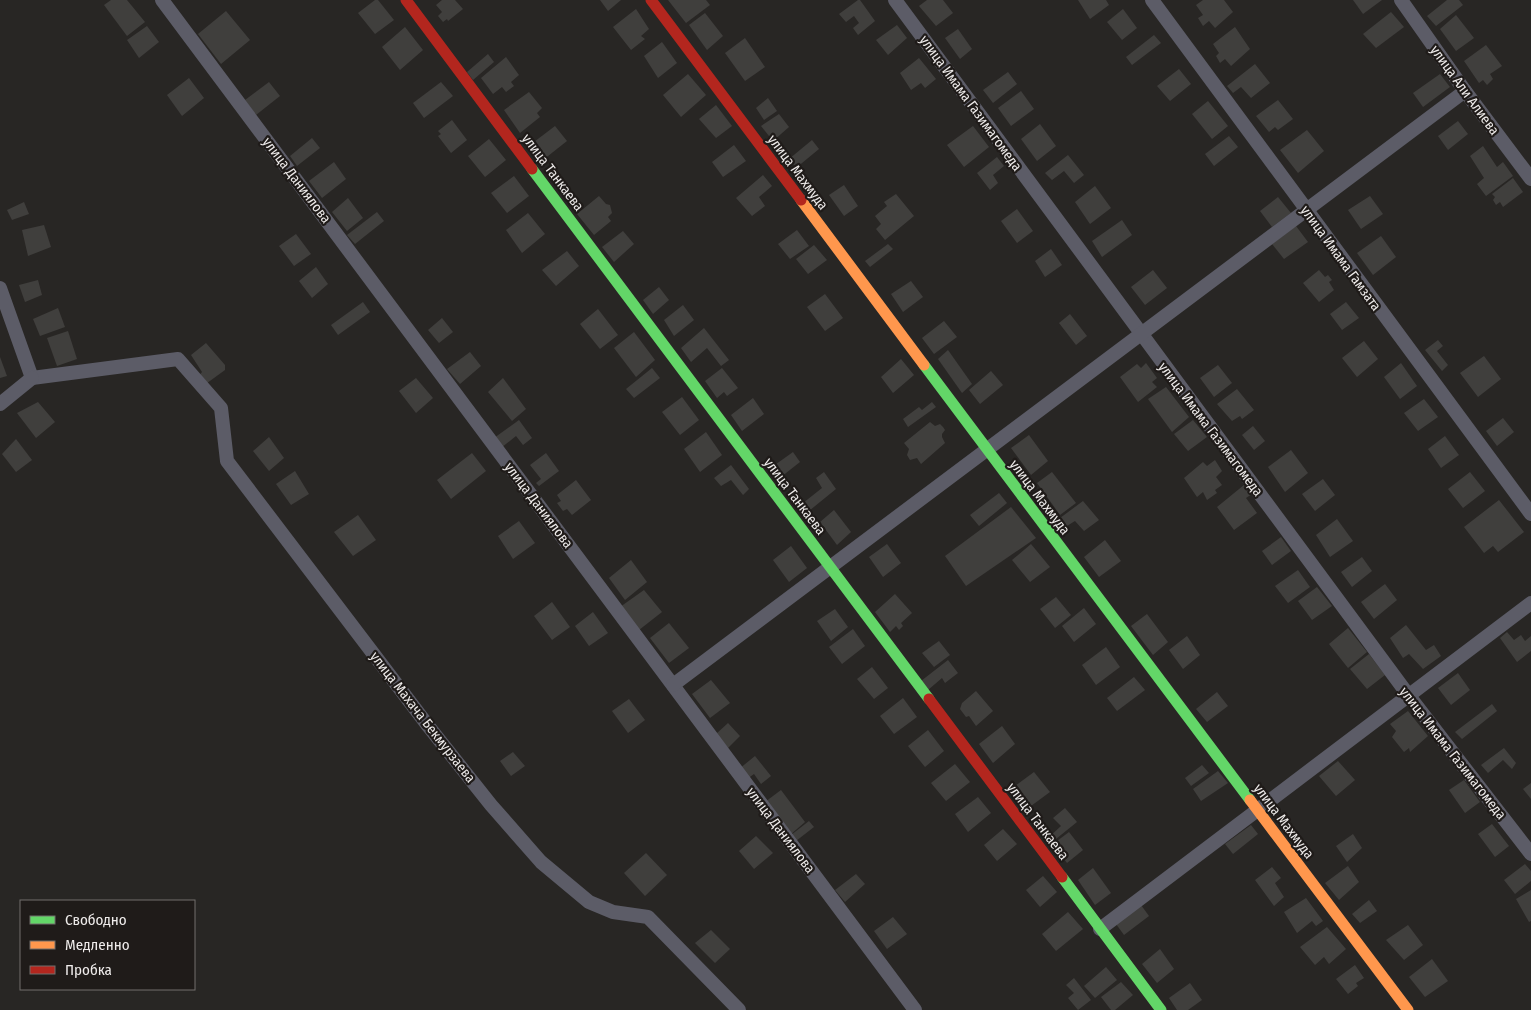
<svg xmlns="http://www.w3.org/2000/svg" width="1531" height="1010" viewBox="0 0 1531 1010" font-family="'Fira Sans Condensed',sans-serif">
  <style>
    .building { fill: #403f3d }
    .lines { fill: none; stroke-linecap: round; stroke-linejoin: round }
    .street { stroke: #5c5c67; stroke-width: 14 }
    .fast { stroke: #63d668; stroke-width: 11 }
    .slow { stroke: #ff974d; stroke-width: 11 }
    .jam { stroke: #b3261e; stroke-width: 11 }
    .labels { text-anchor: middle; stroke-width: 4.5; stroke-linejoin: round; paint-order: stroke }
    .street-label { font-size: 14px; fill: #efeceb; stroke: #1f1b19 }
  </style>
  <rect width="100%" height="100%" fill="#282624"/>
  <g class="building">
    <polygon points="111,0 127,0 145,22 127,36 104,5"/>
    <polygon points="375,0 378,0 394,20 375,34 358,13"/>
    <polygon points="442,0 455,0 463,9 448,21 447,19 443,22 438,16 442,12 436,5"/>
    <polygon points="600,0 621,0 608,11"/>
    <polygon points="668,0 706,0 710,5 686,23"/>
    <polygon points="858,0 860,0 875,21 858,35 853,28 859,23 854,16 846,22 839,14"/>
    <polygon points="927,0 943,0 953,13 936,26 919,6"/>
    <polygon points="1078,0 1106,0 1109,5 1090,19"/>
    <polygon points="1203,0 1224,0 1233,12 1215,28 1209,21 1203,26 1198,18 1203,15 1196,5"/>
    <polygon points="1353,0 1382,0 1363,14"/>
    <polygon points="1447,0 1459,0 1463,5 1436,26 1427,16"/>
    <polygon points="636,9 649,29 641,36 645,39 631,50 613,27"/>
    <polygon points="1123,9 1137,28 1122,40 1107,22"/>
    <polygon points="226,11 250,40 221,64 198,34"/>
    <polygon points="1391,12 1404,27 1376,48 1363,34"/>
    <polygon points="705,13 723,36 707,50 689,25"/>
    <polygon points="1456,15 1474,38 1456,51 1440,29"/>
    <polygon points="897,25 907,38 888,55 876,40"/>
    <polygon points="147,26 159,42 139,58 127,40"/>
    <polygon points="405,27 423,50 400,70 382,47"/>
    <polygon points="1235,27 1250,49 1231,66 1225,59 1220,63 1216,56 1219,53 1213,44"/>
    <polygon points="958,29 972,49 960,59 945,38"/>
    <polygon points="1154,35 1161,43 1132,65 1126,57"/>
    <polygon points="745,38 765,67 745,81 725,53"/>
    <polygon points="662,42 677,63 658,78 644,56"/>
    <polygon points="1486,45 1502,66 1490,74 1493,79 1487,85 1483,80 1479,83 1464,61"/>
    <polygon points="488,54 494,62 473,80 467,72"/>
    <polygon points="506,57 519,75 511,82 514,86 506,92 502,87 493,94 481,78"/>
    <polygon points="919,58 936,79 925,88 921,83 911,90 900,73"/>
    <polygon points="1255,64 1270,83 1251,98 1241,87 1233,93 1227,86"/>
    <polygon points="1179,69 1191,84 1170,101 1157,86"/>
    <polygon points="1008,72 1017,84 993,103 983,90"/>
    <polygon points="688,74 706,95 681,117 663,95"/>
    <polygon points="1440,74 1450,87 1423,107 1413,93"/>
    <polygon points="189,78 204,98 182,116 167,95"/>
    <polygon points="269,82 280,96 256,115 245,100"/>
    <polygon points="441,82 453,96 424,118 413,103"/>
    <polygon points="1021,91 1034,109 1011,126 998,108"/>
    <polygon points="529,92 542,108 537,113 540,117 520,133 504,110"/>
    <polygon points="768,98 777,111 764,120 756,108"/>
    <polygon points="1278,100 1293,119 1278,130 1275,127 1269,132 1256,116"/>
    <polygon points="1208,101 1228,126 1212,139 1192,114"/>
    <polygon points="716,105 732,126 716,138 699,119"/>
    <polygon points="779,114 789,127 773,141 761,126"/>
    <polygon points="452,120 467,140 451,153 438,136 441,134 438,131"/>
    <polygon points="1458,121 1468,134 1448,150 1438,136"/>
    <polygon points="1040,124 1056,146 1037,161 1021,139"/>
    <polygon points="555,126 567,141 543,160 530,145"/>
    <polygon points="973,126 989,147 964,167 947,145"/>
    <polygon points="1307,130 1324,151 1298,173 1280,150"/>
    <polygon points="1229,136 1238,147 1214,166 1205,154"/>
    <polygon points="312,138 320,148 297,166 290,156"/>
    <polygon points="489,139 506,160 485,177 468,156"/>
    <polygon points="812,140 819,149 796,168 789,159"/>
    <polygon points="734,145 746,161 723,177 712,162"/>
    <polygon points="1483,146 1497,167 1503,162 1513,176 1486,196 1477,184 1484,178 1470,156"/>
    <polygon points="1068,155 1084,175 1074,183 1064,171 1052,180 1045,173"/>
    <polygon points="997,157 1004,166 993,175 998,183 990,190 977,173"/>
    <polygon points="334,162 346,179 322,198 309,181"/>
    <polygon points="763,175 772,186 759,197 765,206 752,216 736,198"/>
    <polygon points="514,176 529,196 507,213 491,193"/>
    <polygon points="1513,178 1523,192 1503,207 1500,202 1496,205 1493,200 1495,197 1492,194"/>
    <polygon points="844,185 858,206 844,216 829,195"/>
    <polygon points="1095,186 1111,208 1090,224 1075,202"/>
    <polygon points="896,194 914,216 885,240 876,229 881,224 875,216 887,206 884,202"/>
    <polygon points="599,196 606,204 610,205 612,213 608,217 611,221 594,235 577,214"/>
    <polygon points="1370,196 1383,214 1361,229 1348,210"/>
    <polygon points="1278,197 1291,213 1272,227 1260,211"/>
    <polygon points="348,198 363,218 347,231 332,212"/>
    <polygon points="24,202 29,214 12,220 7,210"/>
    <polygon points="1017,209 1033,231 1017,243 1001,221"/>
    <polygon points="377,212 384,221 355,244 347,235"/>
    <polygon points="528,213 545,234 522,253 506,230"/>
    <polygon points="1122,220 1132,235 1102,257 1092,241"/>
    <polygon points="44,225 51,247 28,256 22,230"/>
    <polygon points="1296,226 1308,242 1284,259 1272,244"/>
    <polygon points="797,230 809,246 790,259 778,244"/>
    <polygon points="623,231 634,244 614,262 602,247"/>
    <polygon points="296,234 311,254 294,266 279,246"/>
    <polygon points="1381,236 1396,257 1373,275 1357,253"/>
    <polygon points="888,244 893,249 870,267 865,261"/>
    <polygon points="814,245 827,260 808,274 796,259"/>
    <polygon points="1051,249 1062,265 1045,277 1035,261"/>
    <polygon points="567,251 579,266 556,286 542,270"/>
    <polygon points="316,267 328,284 312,298 299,281"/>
    <polygon points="1153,270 1167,288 1145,305 1131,287"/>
    <polygon points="1319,270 1325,277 1328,275 1332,280 1329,282 1334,290 1319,302 1303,283"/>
    <polygon points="38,280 42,295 25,302 19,285"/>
    <polygon points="911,281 923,297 903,312 891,294"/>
    <polygon points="659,287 669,300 653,314 643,300"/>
    <polygon points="825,294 843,318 825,331 807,307"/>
    <polygon points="363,302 370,312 338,335 331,325"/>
    <polygon points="1346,302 1359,318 1342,330 1330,314"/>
    <polygon points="683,305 694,320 674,336 664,320"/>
    <polygon points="58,308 65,327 40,336 33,319"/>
    <polygon points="598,309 618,335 600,349 580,324"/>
    <polygon points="1070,314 1087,336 1076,345 1059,323"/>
    <polygon points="442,318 453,332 439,343 428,330"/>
    <polygon points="944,321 957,337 934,354 922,338"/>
    <polygon points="704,328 729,360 721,366 707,348 691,362 681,348"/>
    <polygon points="68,331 77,359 57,366 47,338"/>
    <polygon points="634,332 655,360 636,377 614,348"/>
    <polygon points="1438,340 1443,346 1437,351 1448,365 1442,371 1425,350"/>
    <polygon points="1364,341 1378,359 1357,377 1342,358"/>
    <polygon points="206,343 225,365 225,370 203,386 197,378 202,372 191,355"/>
    <polygon points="948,350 972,384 962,393 938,359"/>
    <polygon points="470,352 481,366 460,384 447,369"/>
    <polygon points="1484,356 1501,379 1478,397 1460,373"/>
    <polygon points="0,357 7,376 0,378"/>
    <polygon points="901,359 914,375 893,393 881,377"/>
    <polygon points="1146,363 1157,378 1152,382 1157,387 1138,402 1120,377 1137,364 1141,368"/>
    <polygon points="1401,363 1417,386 1400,399 1384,377"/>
    <polygon points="1218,365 1232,383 1214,397 1200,378"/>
    <polygon points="652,368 660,378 634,398 626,389"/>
    <polygon points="722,368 738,388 727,396 724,392 717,398 705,381"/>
    <polygon points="991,371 1003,385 980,404 969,390"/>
    <polygon points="416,378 433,398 416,413 399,391"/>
    <polygon points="503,378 526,409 512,421 488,392"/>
    <polygon points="1166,387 1189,417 1172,432 1148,399"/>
    <polygon points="1237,389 1254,410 1242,419 1240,416 1232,421 1217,404"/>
    <polygon points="682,397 699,420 680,435 662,412"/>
    <polygon points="753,398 764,414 742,431 731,415"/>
    <polygon points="1424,399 1438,417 1418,431 1404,413"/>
    <polygon points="38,402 55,422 36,438 17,413"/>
    <polygon points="932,402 936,407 908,427 903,419 919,407 922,410"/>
    <polygon points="1503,418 1514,432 1497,446 1486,431"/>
    <polygon points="519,420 532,438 523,445 516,436 501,448 494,438"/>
    <polygon points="1193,420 1207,437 1188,451 1174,434"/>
    <polygon points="930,422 935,426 940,424 943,427 945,430 942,434 942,437 945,443 921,464 917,458 910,460 907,455 909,449 904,443"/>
    <polygon points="1253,426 1265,441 1254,450 1242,435"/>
    <polygon points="706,432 722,455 700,472 684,449"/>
    <polygon points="1029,435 1048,461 1031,475 1011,448"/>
    <polygon points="1445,436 1459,455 1441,468 1428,449"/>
    <polygon points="269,437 284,458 269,471 253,451"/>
    <polygon points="16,439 32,460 16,472 2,454"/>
    <polygon points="1291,450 1308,473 1285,492 1268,467"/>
    <polygon points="793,452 800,462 781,477 772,467"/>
    <polygon points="472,453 486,471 451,499 437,480"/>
    <polygon points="546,453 559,471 539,486 536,483 541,479 530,465"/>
    <polygon points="1215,460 1222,471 1216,477 1222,485 1215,490 1217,493 1207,500 1203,492 1197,497 1184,478 1203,462 1207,466"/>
    <polygon points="731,465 749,489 743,495 731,480 721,486 714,478"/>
    <polygon points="295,471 309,494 291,505 276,484"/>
    <polygon points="824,472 836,489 804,515 798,507 822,488 816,478"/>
    <polygon points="1052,472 1076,503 1060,515 1037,483"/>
    <polygon points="1470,472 1485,491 1463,508 1448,489"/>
    <polygon points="1323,479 1335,495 1315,511 1302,494"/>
    <polygon points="576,480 591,500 572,515 567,509 563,511 557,503 561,501 557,495"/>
    <polygon points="1244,485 1252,494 1246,498 1257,513 1234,530 1217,507"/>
    <polygon points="999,493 1007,503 979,526 970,515"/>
    <polygon points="1499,500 1524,532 1498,552 1493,546 1484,553 1464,527"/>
    <polygon points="1083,501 1099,520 1084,531 1075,521 1062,529 1056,521"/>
    <polygon points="1011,507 1036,538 966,586 945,556"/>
    <polygon points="834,510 851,532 837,545 820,522"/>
    <polygon points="358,515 376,540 353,556 334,532"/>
    <polygon points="1337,519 1353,541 1330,557 1316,535"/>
    <polygon points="519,521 535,543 513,559 498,536"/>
    <polygon points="1281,537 1291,551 1272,565 1262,551"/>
    <polygon points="1105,540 1121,561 1099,577 1084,557"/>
    <polygon points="887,544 901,563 883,577 869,557"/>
    <polygon points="1031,544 1050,567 1030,582 1012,560"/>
    <polygon points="791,546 807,568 789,582 773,560"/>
    <polygon points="1362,557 1372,571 1352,587 1341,572"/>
    <polygon points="631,560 647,582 625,600 609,578"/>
    <polygon points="1298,570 1310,587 1288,603 1275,586"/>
    <polygon points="1385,584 1397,600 1374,619 1361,602"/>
    <polygon points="1317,587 1332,606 1312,620 1298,601"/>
    <polygon points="644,590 662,612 639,630 620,607"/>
    <polygon points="895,594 912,613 901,623 903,626 899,630 896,626 890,632 875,612"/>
    <polygon points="1056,597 1071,615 1055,628 1040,609"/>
    <polygon points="552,602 570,627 552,640 534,616"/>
    <polygon points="1084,608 1096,624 1074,642 1062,626"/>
    <polygon points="835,609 848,627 831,641 817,621"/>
    <polygon points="593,612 608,633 589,646 575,626"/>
    <polygon points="1147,614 1168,642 1153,655 1131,626"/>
    <polygon points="669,623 689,648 669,663 650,638"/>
    <polygon points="1406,625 1426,650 1434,645 1441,656 1423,669 1409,654 1403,658 1390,638"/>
    <polygon points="1348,628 1367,652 1348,668 1329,644"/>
    <polygon points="853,629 865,646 842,664 829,647"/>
    <polygon points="1507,632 1514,640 1521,635 1525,641 1531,636 1531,651 1517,662 1500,638"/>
    <polygon points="1187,636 1200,655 1183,669 1169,650"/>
    <polygon points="939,641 950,655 934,667 922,653"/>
    <polygon points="1106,647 1120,667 1096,685 1082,665"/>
    <polygon points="1369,654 1385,675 1367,689 1350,669"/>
    <polygon points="948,660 958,673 945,683 942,678 928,690 921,681"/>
    <polygon points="872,667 888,688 874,699 857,679"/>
    <polygon points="1458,673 1470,690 1451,705 1438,688"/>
    <polygon points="1134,677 1145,690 1117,711 1107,698"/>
    <polygon points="711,680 730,703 710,718 692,694"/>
    <polygon points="976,691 993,711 976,726 969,716 966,717 960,709 962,703"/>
    <polygon points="1217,692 1228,706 1207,722 1196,709"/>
    <polygon points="903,698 917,717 894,734 880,716"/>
    <polygon points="629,699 645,720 628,733 612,711"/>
    <polygon points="1492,704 1497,711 1462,739 1455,732"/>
    <polygon points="1408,711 1428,736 1410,752 1409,748 1404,752 1392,737 1396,731 1390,724"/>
    <polygon points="728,723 740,736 728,748 716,734"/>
    <polygon points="1002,726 1015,744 993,763 979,744"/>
    <polygon points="928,730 944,751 925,767 908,746"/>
    <polygon points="1504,748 1516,763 1512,769 1503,760 1488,773 1481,765"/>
    <polygon points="513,752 525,766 511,776 500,761"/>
    <polygon points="755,756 771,776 761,784 754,774 747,779 739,769"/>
    <polygon points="1338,761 1355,780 1336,796 1319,776"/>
    <polygon points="955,764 970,782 946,801 931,783"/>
    <polygon points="1202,765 1209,773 1191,786 1185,778"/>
    <polygon points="1218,771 1228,783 1201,801 1193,789"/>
    <polygon points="1034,772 1050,792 1031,806 1015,786"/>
    <polygon points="1464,780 1480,802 1465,813 1449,790"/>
    <polygon points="1531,783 1531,799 1523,789"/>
    <polygon points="781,790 805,822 790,835 765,802"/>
    <polygon points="978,797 991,813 968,832 955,814"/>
    <polygon points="1065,808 1077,822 1051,843 1047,839 1061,826 1053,818"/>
    <polygon points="809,821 814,827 796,841 791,835"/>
    <polygon points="1492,824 1509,846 1495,857 1478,834"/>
    <polygon points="1251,825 1258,834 1233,854 1225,844"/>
    <polygon points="1003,829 1017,844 997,861 984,845"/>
    <polygon points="1069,832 1083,850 1067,863 1053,844"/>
    <polygon points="1353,834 1362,848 1347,862 1336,846"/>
    <polygon points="756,836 773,853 754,869 739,851"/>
    <polygon points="646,853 667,875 645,896 624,873"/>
    <polygon points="1525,864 1531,871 1531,881 1515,894 1504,880"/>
    <polygon points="1348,866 1359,882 1339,900 1325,883"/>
    <polygon points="1272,867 1281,878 1275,883 1284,897 1274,906 1255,880"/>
    <polygon points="1093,868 1111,893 1095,905 1078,880"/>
    <polygon points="856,874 865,884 845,902 835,890"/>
    <polygon points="1043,876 1057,892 1040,907 1026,890"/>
    <polygon points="1531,890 1531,921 1529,922 1516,899"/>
    <polygon points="1306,898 1323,921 1316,926 1312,921 1297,933 1284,912"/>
    <polygon points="1369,900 1377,911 1360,923 1352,914"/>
    <polygon points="1141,905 1149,916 1124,935 1116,924"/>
    <polygon points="1068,912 1083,929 1056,951 1042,934"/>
    <polygon points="893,917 907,934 887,949 874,931"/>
    <polygon points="1408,925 1423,945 1404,960 1386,940"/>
    <polygon points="1327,927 1346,949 1329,964 1324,957 1315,965 1300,947"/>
    <polygon points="711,930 730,949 715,963 695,943"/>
    <polygon points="1160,949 1174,969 1157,983 1142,964"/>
    <polygon points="1432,959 1448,981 1425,997 1409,977"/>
    <polygon points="1355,965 1364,978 1356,983 1358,986 1348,994 1336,979"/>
    <polygon points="1106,967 1117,980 1095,998 1084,986"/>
    <polygon points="1074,978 1091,1000 1078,1010 1068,998 1074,993 1066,985"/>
    <polygon points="1121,982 1133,995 1115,1010 1111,1010 1101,997"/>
    <polygon points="1190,983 1202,1000 1188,1010 1177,1010 1169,998"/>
  </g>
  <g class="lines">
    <g class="street">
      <polyline points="162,0 915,1010"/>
      <polyline points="895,0 1409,696 1531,854"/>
      <polyline points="1152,0 1531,514"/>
      <polyline points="1401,0 1465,91 1531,179"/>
      <polyline points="0,288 32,378"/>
      <polyline points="32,378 178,359 221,408 227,461 429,727 491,805 541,862 589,902 613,912 648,917 739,1010"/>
      <polyline points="0,404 32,378"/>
      <polyline points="673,685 1465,91"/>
      <polyline points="1100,929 1531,603"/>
    </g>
    <g class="fast">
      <polyline points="532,169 929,699"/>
      <polyline points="924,365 1250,800"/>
      <polyline points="1062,877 1161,1010"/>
    </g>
    <g class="slow">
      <polyline points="801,200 924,365"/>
      <polyline points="1250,800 1408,1010"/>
    </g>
    <g class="jam">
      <polyline points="406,0 532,169"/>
      <polyline points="651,0 801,200"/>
      <polyline points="929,699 1062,877"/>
    </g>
  </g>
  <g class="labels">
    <g class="street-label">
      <text transform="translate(1465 90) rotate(54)" y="5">улица Али Алиева</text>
      <text transform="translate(971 103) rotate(54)" y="5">улица Имама Газимагомеда</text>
      <text transform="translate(553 172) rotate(53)" y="5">улица Танкаева</text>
      <text transform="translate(798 172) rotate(53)" y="5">улица Махмуда</text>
      <text transform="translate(297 180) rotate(53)" y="5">улица Даниялова</text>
      <text transform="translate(1341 258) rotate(54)" y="5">улица Имама Гамзата</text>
      <text transform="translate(1211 429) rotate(53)" y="5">улица Имама Газимагомеда</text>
      <text transform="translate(795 496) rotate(53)" y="5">улица Танкаева</text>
      <text transform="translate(1040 497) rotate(53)" y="5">улица Махмуда</text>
      <text transform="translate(539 505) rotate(53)" y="5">улица Даниялова</text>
      <text transform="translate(423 717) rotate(52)" y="5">улица Махача Бекмурзаева</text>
      <text transform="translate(1453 753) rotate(52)" y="5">улица Имама Газимагомеда</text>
      <text transform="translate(1038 821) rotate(53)" y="5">улица Танкаева</text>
      <text transform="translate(1284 821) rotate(53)" y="5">улица Махмуда</text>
      <text transform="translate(781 830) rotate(53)" y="5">улица Даниялова</text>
    </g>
  </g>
  <rect x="20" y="900" width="175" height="90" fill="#1f1b19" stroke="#726f6d"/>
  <rect x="30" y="916" width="25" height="8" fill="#63d668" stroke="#726f6d"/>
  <text x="65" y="925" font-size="15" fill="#efeceb">Свободно</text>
  <rect x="30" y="941" width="25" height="8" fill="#ff974d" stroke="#726f6d"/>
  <text x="65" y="950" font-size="15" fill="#efeceb">Медленно</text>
  <rect x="30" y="966" width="25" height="8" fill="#b3261e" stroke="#726f6d"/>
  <text x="65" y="975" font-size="15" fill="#efeceb">Пробка</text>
</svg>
